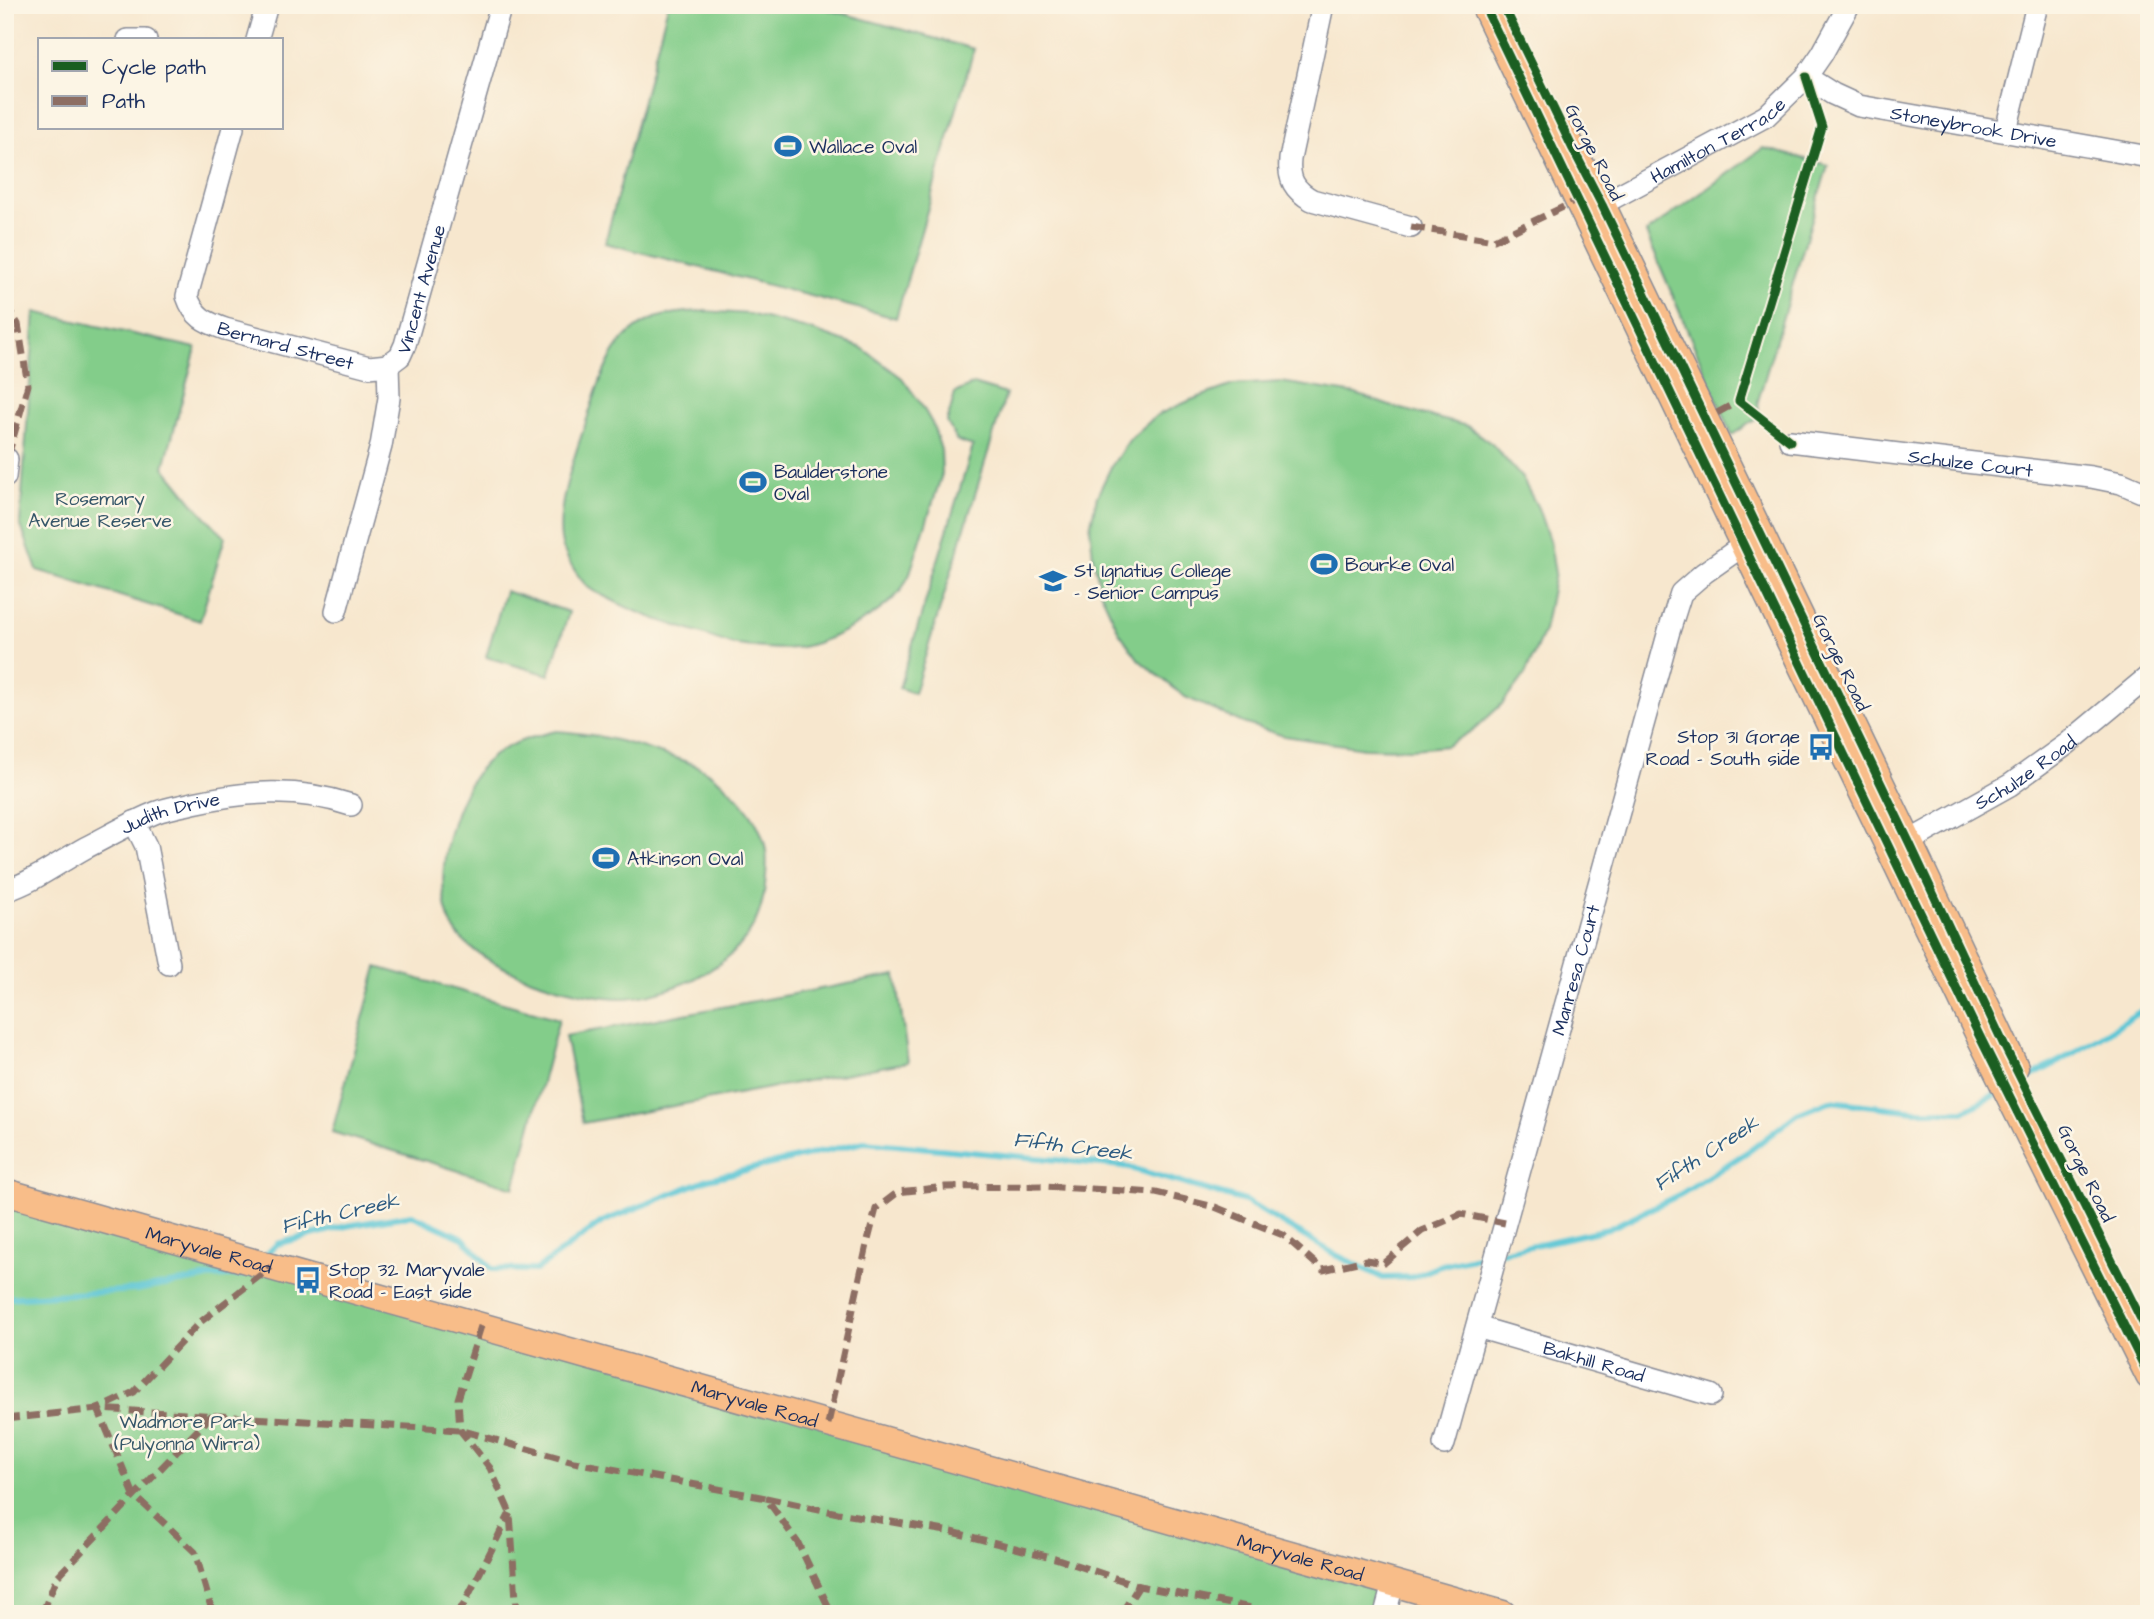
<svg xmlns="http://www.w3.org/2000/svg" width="2154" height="1619" viewBox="0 0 2154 1619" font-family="'Architects Daughter',sans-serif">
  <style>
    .green { fill: #83cd8a; stroke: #4f7e74; stroke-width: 2 }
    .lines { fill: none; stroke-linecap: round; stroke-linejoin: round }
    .stream { stroke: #5bc6d5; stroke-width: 6 }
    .minor-casing { stroke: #898b96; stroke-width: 24 }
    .major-casing { stroke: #898b96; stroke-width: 29 }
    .minor { stroke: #fff; stroke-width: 21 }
    .major { stroke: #f8bd89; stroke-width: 26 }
    .quiet { stroke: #8d6e63; stroke-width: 7; stroke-dasharray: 14 7; stroke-linecap: butt }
    .cycleway-casing { stroke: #fcf5e5; stroke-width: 13 }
    .cycleway { stroke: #1b5e20; stroke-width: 9 }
    .labels { text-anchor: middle; stroke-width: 5; stroke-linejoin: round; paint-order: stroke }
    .street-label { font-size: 19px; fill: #1b2f5e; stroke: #fcf5e5 }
    .poi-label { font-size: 19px; fill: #1b2f5e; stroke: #fcf5e5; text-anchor: start }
    .park-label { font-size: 19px; fill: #355669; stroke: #fcf5e5 }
    .water-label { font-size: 21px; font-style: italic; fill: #2e5c82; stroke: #fcf5e5 }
  </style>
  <rect width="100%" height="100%" fill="#fcf5e5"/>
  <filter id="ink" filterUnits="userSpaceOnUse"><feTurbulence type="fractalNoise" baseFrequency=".0143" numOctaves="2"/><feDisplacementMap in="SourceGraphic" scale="14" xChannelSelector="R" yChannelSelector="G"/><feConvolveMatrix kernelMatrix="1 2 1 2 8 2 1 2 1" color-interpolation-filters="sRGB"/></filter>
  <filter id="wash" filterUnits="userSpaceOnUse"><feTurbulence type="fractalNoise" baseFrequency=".00686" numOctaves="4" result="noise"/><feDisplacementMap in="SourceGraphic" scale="28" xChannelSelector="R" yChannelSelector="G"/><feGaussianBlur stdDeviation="1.57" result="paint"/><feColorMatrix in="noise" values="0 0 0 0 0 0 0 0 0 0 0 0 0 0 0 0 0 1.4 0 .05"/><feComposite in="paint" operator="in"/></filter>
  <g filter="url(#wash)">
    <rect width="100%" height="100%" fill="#f7e7ce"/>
    <g class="green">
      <polygon points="668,5 812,5 974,49 896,318 605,243"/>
      <polygon points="1763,148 1828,165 1758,401 1759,417 1732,435 1646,233"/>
      <path d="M 703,311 L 749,314 L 811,330 L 862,348 L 902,378 L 921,404 L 933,425 L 941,450 L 942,474 L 909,576 C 905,582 903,589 898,594 C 877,616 835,639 806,646 C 785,651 759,648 737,645 C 725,643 713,638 702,634 C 670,624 637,614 608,598 C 602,595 594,592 589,588 C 579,579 568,561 563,548 C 551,512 581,439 592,404 C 603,371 616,334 651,320 C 667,313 686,312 703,311 Z"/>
      <polygon points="35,312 196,348 164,467 194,504 225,537 200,621 37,570 20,523"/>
      <polygon points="1281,382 1356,394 1390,406 1467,426 1492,444 1522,478 1538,508 1550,543 1555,573 1544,631 1525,675 1502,704 1475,729 1446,746 1412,749 1364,748 1284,736 1243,723 1185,697 1139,660 1119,632 1101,593 1093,556 1090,528 1097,496 1111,467 1130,439 1157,415 1191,400 1233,385"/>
      <polygon points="973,384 1006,394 914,693 899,688 973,446 957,441 947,422 955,393"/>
      <polygon points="505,591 569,612 549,675 486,657"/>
      <path d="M 556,731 C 592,733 625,741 659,753 C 672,757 687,761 699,767 C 728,783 761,816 766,851 C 768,864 766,879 764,893 C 757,936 731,960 694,979 C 675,988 643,998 623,998 C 577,998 488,971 458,935 C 426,895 451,797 485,763 C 504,744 531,737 556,731 Z"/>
      <polygon points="377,967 559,1019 514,1188 332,1132"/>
      <polygon points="896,975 908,1062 583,1123 565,1036"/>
      <polygon points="5,1191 1393,1584 1385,1614 5,1614"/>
    </g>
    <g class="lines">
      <g class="stream">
        <polyline points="2013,1086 2069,1056 2149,1006"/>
        <polyline points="1502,1252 1608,1229 1681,1194 1752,1149 1797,1114 1830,1101 1916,1111 1964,1111 2000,1092"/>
        <polyline points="264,1257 277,1244 346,1226 412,1215 463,1238 492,1269 536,1270 602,1222 708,1179 864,1142 1123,1166 1245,1201 1336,1255 1383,1278 1413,1277 1442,1265 1491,1254"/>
        <polyline points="5,1298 136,1290 209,1277 245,1275 251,1269"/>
      </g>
    </g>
  </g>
  <g filter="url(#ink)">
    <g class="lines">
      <defs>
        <g id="minor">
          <path d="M 1323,5 L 1290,159 C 1288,179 1294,190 1312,200 L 1411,227"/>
          <polyline points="128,40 146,40"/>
          <polyline points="257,40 267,5"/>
          <path id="s1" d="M 1806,77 L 1833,94 L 1859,106 L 2149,157"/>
          <path id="s2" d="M 233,128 L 187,296 C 194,317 205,322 225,329 L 369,367 L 388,365"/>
          <polyline points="2006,130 2037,5"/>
          <path id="s3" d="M 1589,211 L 1766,116 L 1806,77 L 1822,54 L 1849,5"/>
          <path id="s4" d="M 1790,441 L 2091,477 L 2121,483 L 2149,495"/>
          <polyline points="5,477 7,459"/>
          <path id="s5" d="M 336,611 L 381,446 L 389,398 L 388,365 L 400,356 L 405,345 L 501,5"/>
          <polyline points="134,822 146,846 169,964"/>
          <path id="s6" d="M 1897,848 L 2010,785 L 2067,744 L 2149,676"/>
          <path id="s7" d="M 5,891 C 35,881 58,863 85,848 C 109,836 132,822 157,812 C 168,808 181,806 193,803 C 247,791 297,787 351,805"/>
          <path id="s8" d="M 1477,1327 L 1711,1395"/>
          <path id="s9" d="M 1444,1444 L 1669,631 L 1681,593 L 1704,573 L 1755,537"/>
          <polyline points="1385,1614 1393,1584"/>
        </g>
        <g id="major">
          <polyline points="1484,5 1979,1035 2149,1376"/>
          <polyline points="1565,134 1602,205 1909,842 2015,1067"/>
          <path id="s10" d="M 5,1192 L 1503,1614"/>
        </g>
      </defs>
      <use href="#minor" class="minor-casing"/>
      <use href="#major" class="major-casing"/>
      <use href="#minor" class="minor"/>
      <use href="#major" class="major"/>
      <g class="quiet">
        <polyline points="1411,227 1494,240 1578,200"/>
        <polyline points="5,303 18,324 28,385 7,459"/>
        <polyline points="1717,413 1739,401"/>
        <polyline points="481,1326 458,1399 460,1430 490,1468 510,1513 517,1614"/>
        <polyline points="5,1419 98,1409 134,1392 199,1323 271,1267"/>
        <polyline points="828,1424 868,1240 876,1209 898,1192 945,1187 1043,1186 1156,1193 1215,1207 1283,1235 1323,1270 1366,1260 1384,1263 1422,1231 1461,1214 1505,1223"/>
        <polyline points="766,1498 838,1513 952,1532 1055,1558 1139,1586 1282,1614"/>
        <polyline points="42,1614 57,1577 212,1415"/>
        <polyline points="213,1614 195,1552 134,1495 98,1409 460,1430 574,1462 766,1498 798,1543 832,1614"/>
        <polyline points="455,1614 463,1606 510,1513"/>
        <polyline points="1121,1614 1139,1586"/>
        <polyline points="1363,1614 1386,1612"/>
      </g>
      <defs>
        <g id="cycleway">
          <polyline points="1484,5 1979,1035 2149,1376"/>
          <polyline points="1503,5 1573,149 1602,205 1909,842 2004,1045 2149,1335"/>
          <polyline points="1790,441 1739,401 1822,127 1806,77"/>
        </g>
      </defs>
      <use href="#cycleway" class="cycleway-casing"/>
      <use href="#cycleway" class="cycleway"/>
    </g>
  </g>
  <defs>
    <symbol id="stadium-bare" viewBox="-9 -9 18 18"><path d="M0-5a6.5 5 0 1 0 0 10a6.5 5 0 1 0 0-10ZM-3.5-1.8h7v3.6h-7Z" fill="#1f6fb2" stroke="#fcf5e5" stroke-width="2.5" paint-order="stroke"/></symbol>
    <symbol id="school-bare" viewBox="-9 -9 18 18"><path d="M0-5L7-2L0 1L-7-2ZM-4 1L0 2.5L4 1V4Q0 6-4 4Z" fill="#1f6fb2" stroke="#fcf5e5" stroke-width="2.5" paint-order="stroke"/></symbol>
    <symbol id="bus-bare" viewBox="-9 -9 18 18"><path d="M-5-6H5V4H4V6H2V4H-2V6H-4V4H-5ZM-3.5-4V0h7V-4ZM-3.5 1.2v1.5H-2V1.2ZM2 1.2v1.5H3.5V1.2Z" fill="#1f6fb2" stroke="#fcf5e5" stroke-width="2.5" paint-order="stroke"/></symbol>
  </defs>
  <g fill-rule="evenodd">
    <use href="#stadium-bare" x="769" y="127" width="38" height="38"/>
    <use href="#stadium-bare" x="734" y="463" width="38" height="38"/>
    <use href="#stadium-bare" x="1305" y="545" width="38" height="38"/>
    <use href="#school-bare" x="1034" y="562" width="38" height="38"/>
    <use href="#bus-bare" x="1802" y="728" width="38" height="38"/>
    <use href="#stadium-bare" x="587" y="839" width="38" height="38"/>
    <use href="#bus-bare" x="289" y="1261" width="38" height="38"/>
  </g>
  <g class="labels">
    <g class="street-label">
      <text dy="7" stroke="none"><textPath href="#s1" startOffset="177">Stoneybrook Drive</textPath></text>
      <text dy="7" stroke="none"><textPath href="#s3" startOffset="147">Hamilton Terrace</textPath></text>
      <text transform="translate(1595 152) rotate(63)" y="7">Gorge Road</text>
      <text dy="7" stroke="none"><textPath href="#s5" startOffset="338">Vincent Avenue</textPath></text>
      <text dy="7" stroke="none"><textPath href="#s2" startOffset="290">Bernard Street</textPath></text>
      <text dy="7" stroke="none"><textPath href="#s4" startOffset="182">Schulze Court</textPath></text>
      <text transform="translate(1842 662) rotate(64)" y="7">Gorge Road</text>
      <text dy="7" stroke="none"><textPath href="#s6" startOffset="149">Schulze Road</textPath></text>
      <text dy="7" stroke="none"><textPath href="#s7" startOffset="184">Judith Drive</textPath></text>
      <text dy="7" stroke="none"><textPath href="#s9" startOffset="492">Manresa Court</textPath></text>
      <text transform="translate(2087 1173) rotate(64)" y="7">Gorge Road</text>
      <text dy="7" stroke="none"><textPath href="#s10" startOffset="212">Maryvale Road</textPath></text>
      <text dy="7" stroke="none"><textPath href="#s8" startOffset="122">Bakhill Road</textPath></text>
      <text dy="7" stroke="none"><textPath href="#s10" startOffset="779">Maryvale Road</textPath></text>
      <text dy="7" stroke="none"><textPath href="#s10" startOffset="1346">Maryvale Road</textPath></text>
    </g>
    <g class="poi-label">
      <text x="809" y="153">Wallace Oval</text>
      <text x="774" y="478">Baulderstone<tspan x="774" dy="22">Oval</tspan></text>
      <text x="1345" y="571">Bourke Oval</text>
      <text x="1074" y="577">St Ignatius College<tspan x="1074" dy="22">- Senior Campus</tspan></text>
      <text x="1800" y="743" text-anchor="end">Stop 31 Gorge<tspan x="1800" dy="22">Road - South side</tspan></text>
      <text x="627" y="865">Atkinson Oval</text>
      <text x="329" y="1276">Stop 32 Maryvale<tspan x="329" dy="22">Road - East side</tspan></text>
    </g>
    <g class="park-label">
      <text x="100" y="505">Rosemary<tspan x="100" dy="22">Avenue Reserve</tspan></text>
      <text x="187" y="1428">Wadmore Park<tspan x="187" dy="22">(Pulyonna Wirra)</tspan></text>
    </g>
    <g class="water-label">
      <text transform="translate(1073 1146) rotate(7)" y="7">Fifth Creek</text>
      <text transform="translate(1706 1153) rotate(-33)" y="7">Fifth Creek</text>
      <text transform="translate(340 1213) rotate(-13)" y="7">Fifth Creek</text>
    </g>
  </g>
  <rect width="2154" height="1619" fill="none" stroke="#fcf5e5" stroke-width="28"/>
  <rect x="38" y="38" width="245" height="91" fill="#fcf5e5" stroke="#a2a6af" stroke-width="2"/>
  <rect x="52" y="61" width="35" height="10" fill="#1b5e20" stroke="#a2a6af" stroke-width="2"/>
  <text x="102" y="74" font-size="21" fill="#1b2f5e">Cycle path</text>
  <rect x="52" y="96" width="35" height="10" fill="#8d6e63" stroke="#a2a6af" stroke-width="2"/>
  <text x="102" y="108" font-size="21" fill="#1b2f5e">Path</text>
</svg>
